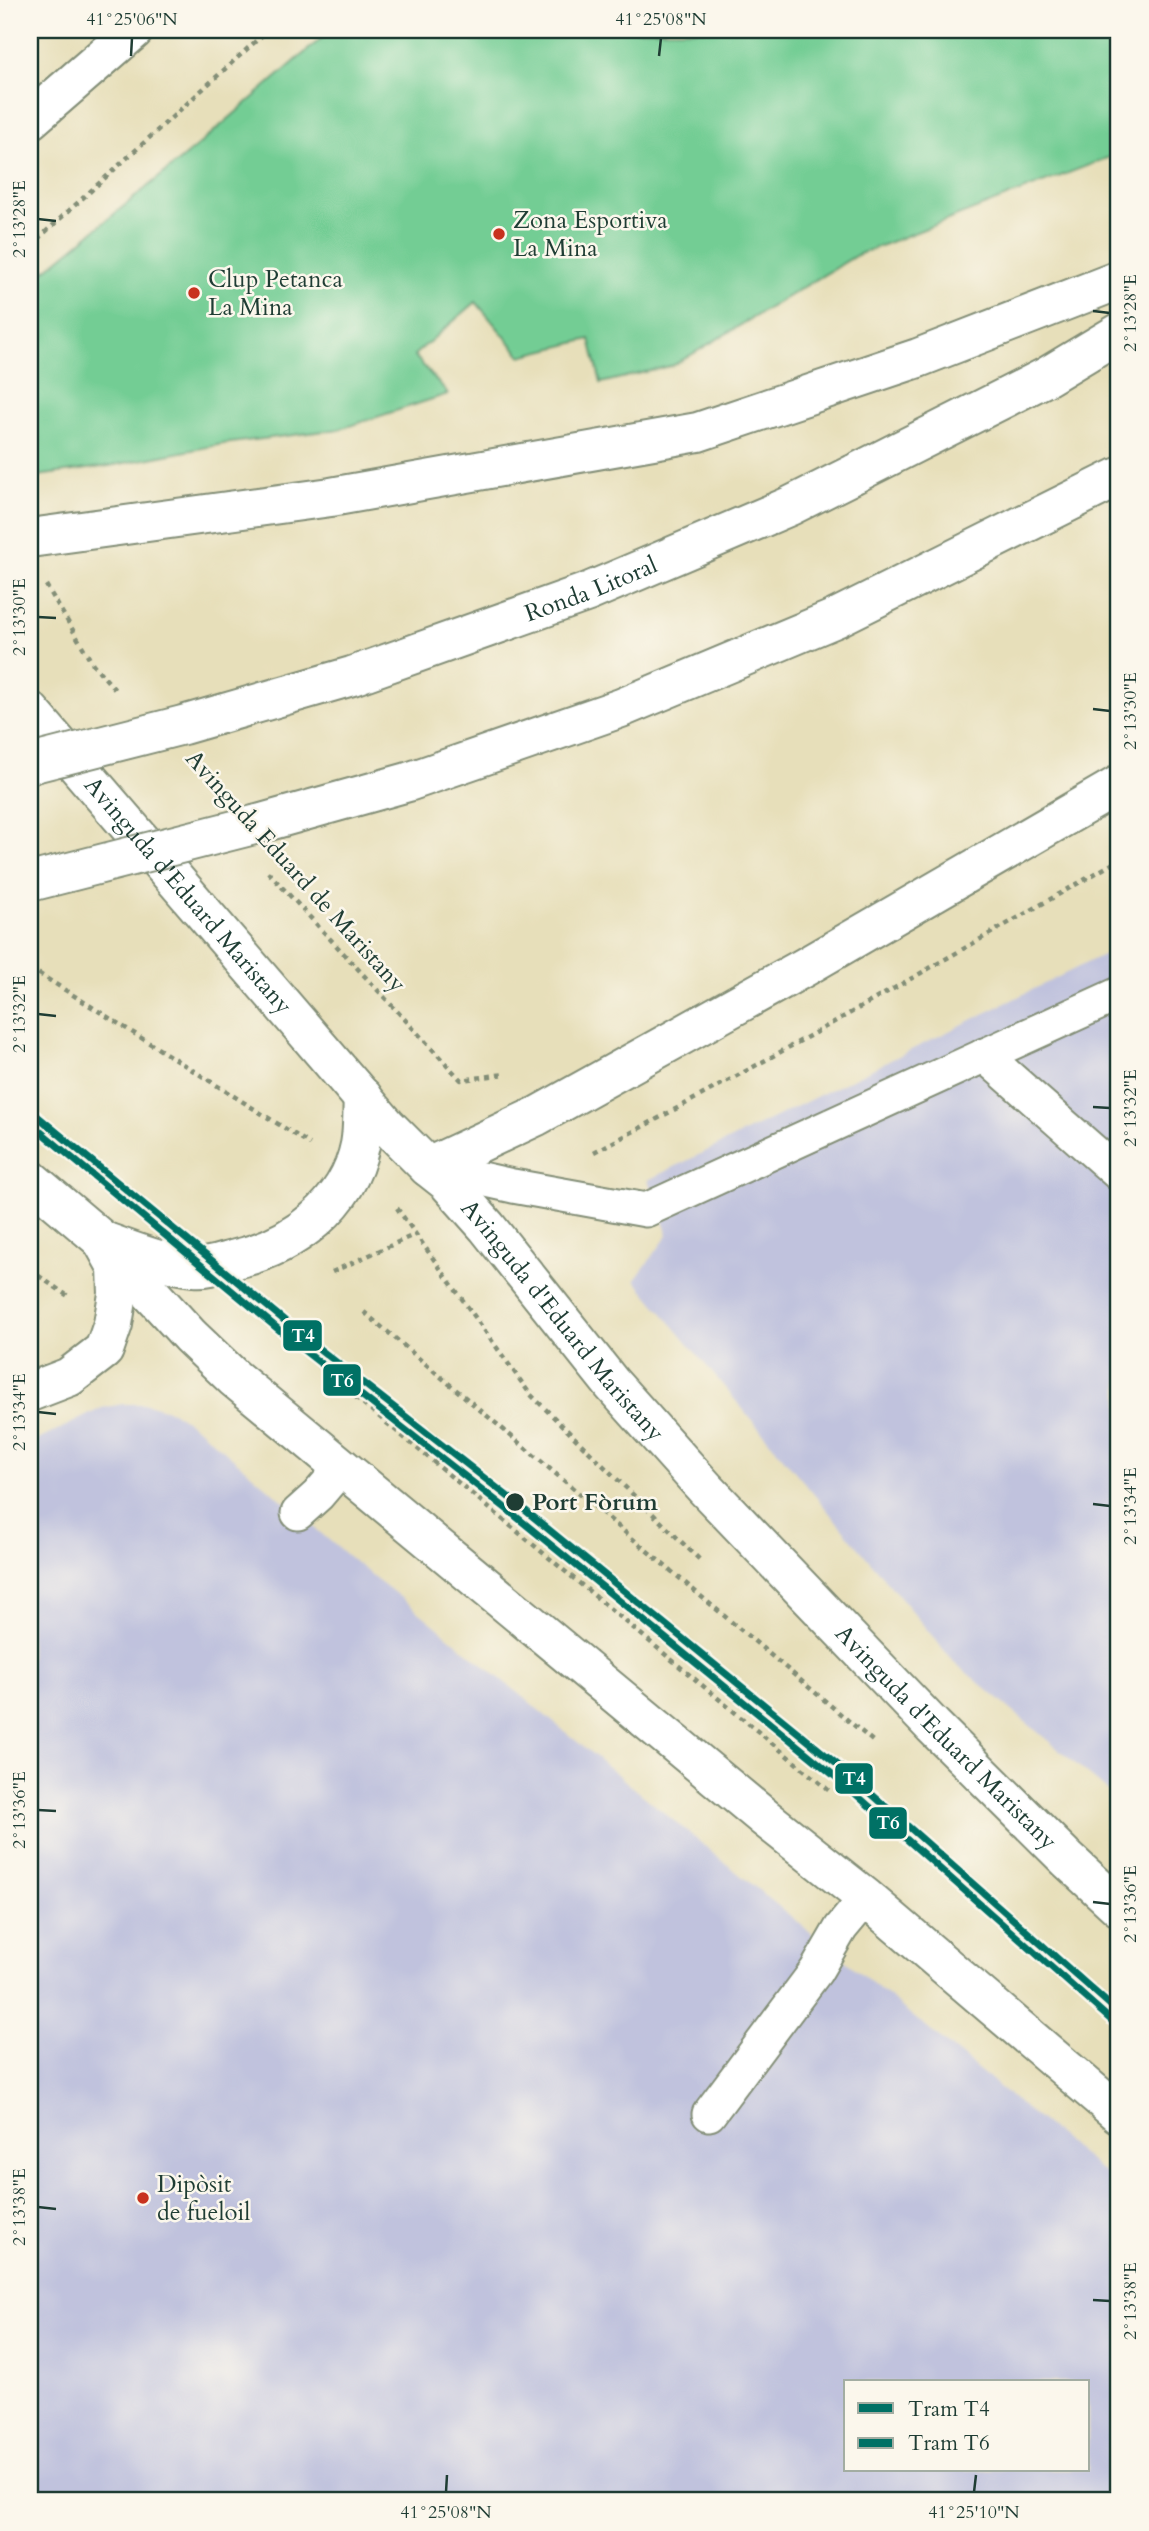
<svg xmlns="http://www.w3.org/2000/svg" width="1149" height="2531" viewBox="0 0 1149 2531" font-family="Cardo,serif">
  <style>
    .industrial { fill: #c0c2dd; fill-rule: evenodd }
    .green { fill: #73cd94; stroke: #498564; stroke-width: 2 }
    .lines { fill: none; stroke-linecap: round; stroke-linejoin: round }
    .lane-casing { stroke: #838e77; stroke-width: 37 }
    .street-casing { stroke: #838e77; stroke-width: 42 }
    .secondary-casing { stroke: #838e77; stroke-width: 42 }
    .highway-casing { stroke: #838e77; stroke-width: 42 }
    .path { stroke: #838e77; stroke-width: 4.5; stroke-dasharray: 5 5; stroke-linecap: butt }
    .lane { stroke: #fff; stroke-width: 33 }
    .street { stroke: #fff; stroke-width: 38 }
    .secondary { stroke: #fff; stroke-width: 38 }
    .highway { stroke: #fff; stroke-width: 38 }
    .highway-bridge-casing { stroke: #838e77; stroke-width: 42; stroke-linecap: butt }
    .highway-bridge { stroke: #fff; stroke-width: 38 }
    .tram-1-casing { stroke: #fbf7ec; stroke-width: 12 }
    .tram-2-casing { stroke: #fbf7ec; stroke-width: 12 }
    .tram-1 { stroke: #007165; stroke-width: 7 }
    .tram-2 { stroke: #007165; stroke-width: 7 }
    .ticks { fill: none; stroke: #1f3d34; stroke-width: 2.5 }
    .poi-dot { fill: #c8321e; stroke: #fbf7ec; stroke-width: 2.5 }
    .stop-dot { fill: #1f3d34; stroke: #fbf7ec; stroke-width: 2.5 }
    .labels { text-anchor: middle; stroke-width: 5; stroke-linejoin: round; paint-order: stroke }
    .poi-label { font-size: 24px; fill: #1f3d34; stroke: #fbf7ec; text-anchor: start }
    .street-label { font-size: 24px; fill: #1f3d34; stroke: #fbf7ec }
    .stop-label { font-size: 24px; font-weight: bold; fill: #1f3d34; stroke: #fbf7ec; text-anchor: start }
    .line-badge { stroke: #fbf7ec; stroke-width: 2.5 }
    .badge-label { font-size: 19px; text-anchor: middle; font-weight: bold; fill: #fff }
    .neatline { fill: none; stroke: #1f3d34; stroke-width: 2.5 }
    .ticks-label { font-size: 18px; text-anchor: middle; fill: #1f3d34 }
  </style>
  <rect width="100%" height="100%" fill="#fbf7ec"/>
  <filter id="ink" filterUnits="userSpaceOnUse"><feTurbulence type="fractalNoise" baseFrequency=".0143" numOctaves="2"/><feDisplacementMap in="SourceGraphic" scale="14" xChannelSelector="R" yChannelSelector="G"/><feConvolveMatrix kernelMatrix="1 2 1 2 8 2 1 2 1" color-interpolation-filters="sRGB"/></filter>
  <filter id="wash" filterUnits="userSpaceOnUse"><feTurbulence type="fractalNoise" baseFrequency=".00686" numOctaves="4" result="noise"/><feDisplacementMap in="SourceGraphic" scale="28" xChannelSelector="R" yChannelSelector="G"/><feGaussianBlur stdDeviation="1.57" result="paint"/><feColorMatrix in="noise" values="0 0 0 0 0 0 0 0 0 0 0 0 0 0 0 0 0 1.4 0 .05"/><feComposite in="paint" operator="in"/></filter>
  <g filter="url(#wash)">
    <rect width="100%" height="100%" fill="#e7dfba"/>
    <g class="industrial">
      <polygon points="1119,947 1119,1800 954,1662 635,1280 668,1235 648,1180"/>
      <path d="M 123,1404 L 146,1404 L 172,1411 L 200,1430 L 357,1564 L 409,1604 L 1119,2185 L 1119,2501 L 30,2501 L 30,1444 L 102,1408 ZM 846,2382 L 1088,2382 L 1088,2470 L 846,2470 Z"/>
    </g>
    <polygon class="green" points="331,30 1119,30 1119,151 1115,155 857,255 674,365 601,383 590,339 521,356 476,302 414,355 448,394 340,429 223,444 109,466 30,477 30,283 196,147"/>
  </g>
  <g filter="url(#ink)">
    <g class="lines">
      <defs>
        <g id="lane">
          <polyline points="984,1055 1119,1174"/>
          <polyline points="428,1167 513,1186 646,1210 1119,994"/>
          <polyline points="298,1513 318,1495 341,1468"/>
          <polyline points="709,2114 816,1971 841,1928 866,1898"/>
        </g>
        <g id="street">
          <polyline points="30,120 134,30"/>
          <polyline points="428,1167 537,1116 805,967 1119,785"/>
          <polyline points="30,1392 69,1377 104,1350 113,1324 118,1294 117,1267 102,1240"/>
        </g>
        <g id="secondary">
          <path id="s1" d="M 30,711 L 386,1125 L 428,1167 L 447,1182 L 487,1227 L 612,1384 L 705,1488 L 933,1726 L 1068,1860 L 1119,1907"/>
          <polyline points="30,1179 102,1240 190,1336 234,1378 765,1818 866,1898 1119,2114"/>
          <path d="M 106,1242 C 135,1252 164,1264 194,1267 C 207,1269 224,1262 236,1259 C 293,1246 348,1205 360,1145 C 363,1130 362,1112 363,1097"/>
        </g>
        <g id="highway">
          <polyline points="854,474 1046,377 1119,333"/>
          <polyline points="30,538 331,497 698,432 918,358 1119,280"/>
          <polyline points="258,824 408,782 621,708 836,618 1119,477"/>
        </g>
      </defs>
      <use href="#lane" class="lane-casing"/>
      <use href="#street" class="street-casing"/>
      <use href="#secondary" class="secondary-casing"/>
      <use href="#highway" class="highway-casing"/>
      <g class="path">
        <polyline points="30,246 268,30"/>
        <polyline points="46,585 93,664 116,691"/>
        <polyline points="268,872 461,1080 505,1074"/>
        <polyline points="30,968 310,1144"/>
        <path d="M 594,1152 C 772,1060 945,959 1119,860"/>
        <polyline points="397,1208 530,1394 701,1561"/>
        <polyline points="30,1270 68,1296"/>
        <polyline points="332,1272 416,1234"/>
        <polyline points="364,1312 875,1743"/>
        <polyline points="294,1346 832,1793"/>
      </g>
      <use href="#lane" class="lane"/>
      <use href="#street" class="street"/>
      <use href="#secondary" class="secondary"/>
      <use href="#highway" class="highway"/>
      <defs>
        <g id="highway-bridge">
          <path id="s2" d="M 30,764 L 183,725 L 352,676 L 588,592 L 790,506 L 854,474"/>
          <polyline points="30,882 258,824"/>
        </g>
      </defs>
      <use href="#highway-bridge" class="highway-bridge-casing"/>
      <use href="#highway-bridge" class="highway-bridge"/>
      <defs>
        <polyline id="tram-1" points="30,1110 308,1340 515,1502 849,1774 1119,2013"/>
        <polyline id="tram-2" points="30,1123 301,1348 508,1510 842,1782 1112,2021"/>
      </defs>
      <use href="#tram-1" class="tram-1-casing"/>
      <use href="#tram-2" class="tram-2-casing"/>
      <use href="#tram-1" class="tram-1"/>
      <use href="#tram-2" class="tram-2"/>
    </g>
  </g>
  <path class="ticks" d="M 131,56 L 132,38M 659,56 L 661,38M 38,219 L 56,221M 1093,311 L 1110,313M 38,617 L 56,618M 1093,709 L 1110,711M 38,1014 L 56,1016M 1093,1107 L 1110,1108M 38,1412 L 56,1414M 1093,1504 L 1110,1506M 38,1810 L 56,1811M 1093,1902 L 1110,1904M 38,2207 L 56,2209M 1093,2300 L 1110,2301M 446,2492 L 447,2475M 974,2492 L 976,2475"/>
  <g class="poi-dot">
    <circle cx="499" cy="234" r="7"/>
    <circle cx="194" cy="293" r="7"/>
    <circle cx="143" cy="2198" r="7"/>
  </g>
  <circle class="stop-dot" cx="515" cy="1502" r="10"/>
  <g class="labels">
    <g class="poi-label">
      <text x="513" y="228">Zona Esportiva<tspan x="513" dy="28">La Mina</tspan></text>
      <text x="208" y="287">Clup Petanca<tspan x="208" dy="28">La Mina</tspan></text>
      <text x="157" y="2192">Dipòsit<tspan x="157" dy="28">de fueloil</tspan></text>
    </g>
    <g class="street-label">
      <text dy="8" stroke="none"><textPath href="#s2" startOffset="588">Ronda Litoral</textPath></text>
      <text transform="translate(296 871) rotate(48)" y="8">Avinguda Eduard de Maristany</text>
      <text dy="8" stroke="none"><textPath href="#s1" startOffset="243">Avinguda d'Eduard Maristany</textPath></text>
      <text dy="8" stroke="none"><textPath href="#s1" startOffset="810">Avinguda d'Eduard Maristany</textPath></text>
      <text dy="8" stroke="none"><textPath href="#s1" startOffset="1377">Avinguda d'Eduard Maristany</textPath></text>
    </g>
    <g class="stop-label">
      <text x="532" y="1510">Port Fòrum</text>
    </g>
  </g>
  <g class="line-badge">
    <rect x="282" y="1319" width="41" height="33" rx="7" fill="#007165"/>
    <rect x="322" y="1363" width="40" height="34" rx="7" fill="#007165"/>
    <rect x="834" y="1762" width="40" height="33" rx="7" fill="#007165"/>
    <rect x="868" y="1806" width="40" height="34" rx="7" fill="#007165"/>
  </g>
  <g class="badge-label">
    <text x="303" y="1342">T4</text>
    <text x="342" y="1387">T6</text>
    <text x="854" y="1785">T4</text>
    <text x="888" y="1829">T6</text>
  </g>
  <rect width="1149" height="2531" fill="none" stroke="#fbf7ec" stroke-width="77"/>
  <rect x="844" y="2380" width="245" height="91" fill="#fbf7ec" stroke="#a3ada2" stroke-width="2"/>
  <rect x="858" y="2403" width="35" height="10" fill="#007165" stroke="#a3ada2" stroke-width="2"/>
  <text x="908" y="2416" font-size="21" fill="#1f3d34">Tram T4</text>
  <rect x="858" y="2438" width="35" height="10" fill="#007165" stroke="#a3ada2" stroke-width="2"/>
  <text x="908" y="2450" font-size="21" fill="#1f3d34">Tram T6</text>
  <rect x="38" y="38" width="1072" height="2454" class="neatline"/>
  <g class="ticks-label">
    <text x="132" y="25">41°25'06"N</text>
    <text x="661" y="25">41°25'08"N</text>
    <text transform="translate(19 219) rotate(-90)" y="6">2°13'28"E</text>
    <text transform="translate(1130 313) rotate(-90)" y="6">2°13'28"E</text>
    <text transform="translate(19 617) rotate(-90)" y="6">2°13'30"E</text>
    <text transform="translate(1130 711) rotate(-90)" y="6">2°13'30"E</text>
    <text transform="translate(19 1014) rotate(-90)" y="6">2°13'32"E</text>
    <text transform="translate(1130 1108) rotate(-90)" y="6">2°13'32"E</text>
    <text transform="translate(19 1412) rotate(-90)" y="6">2°13'34"E</text>
    <text transform="translate(1130 1506) rotate(-90)" y="6">2°13'34"E</text>
    <text transform="translate(19 1810) rotate(-90)" y="6">2°13'36"E</text>
    <text transform="translate(1130 1904) rotate(-90)" y="6">2°13'36"E</text>
    <text transform="translate(19 2207) rotate(-90)" y="6">2°13'38"E</text>
    <text transform="translate(1130 2301) rotate(-90)" y="6">2°13'38"E</text>
    <text x="446" y="2518">41°25'08"N</text>
    <text x="974" y="2518">41°25'10"N</text>
  </g>
</svg>
